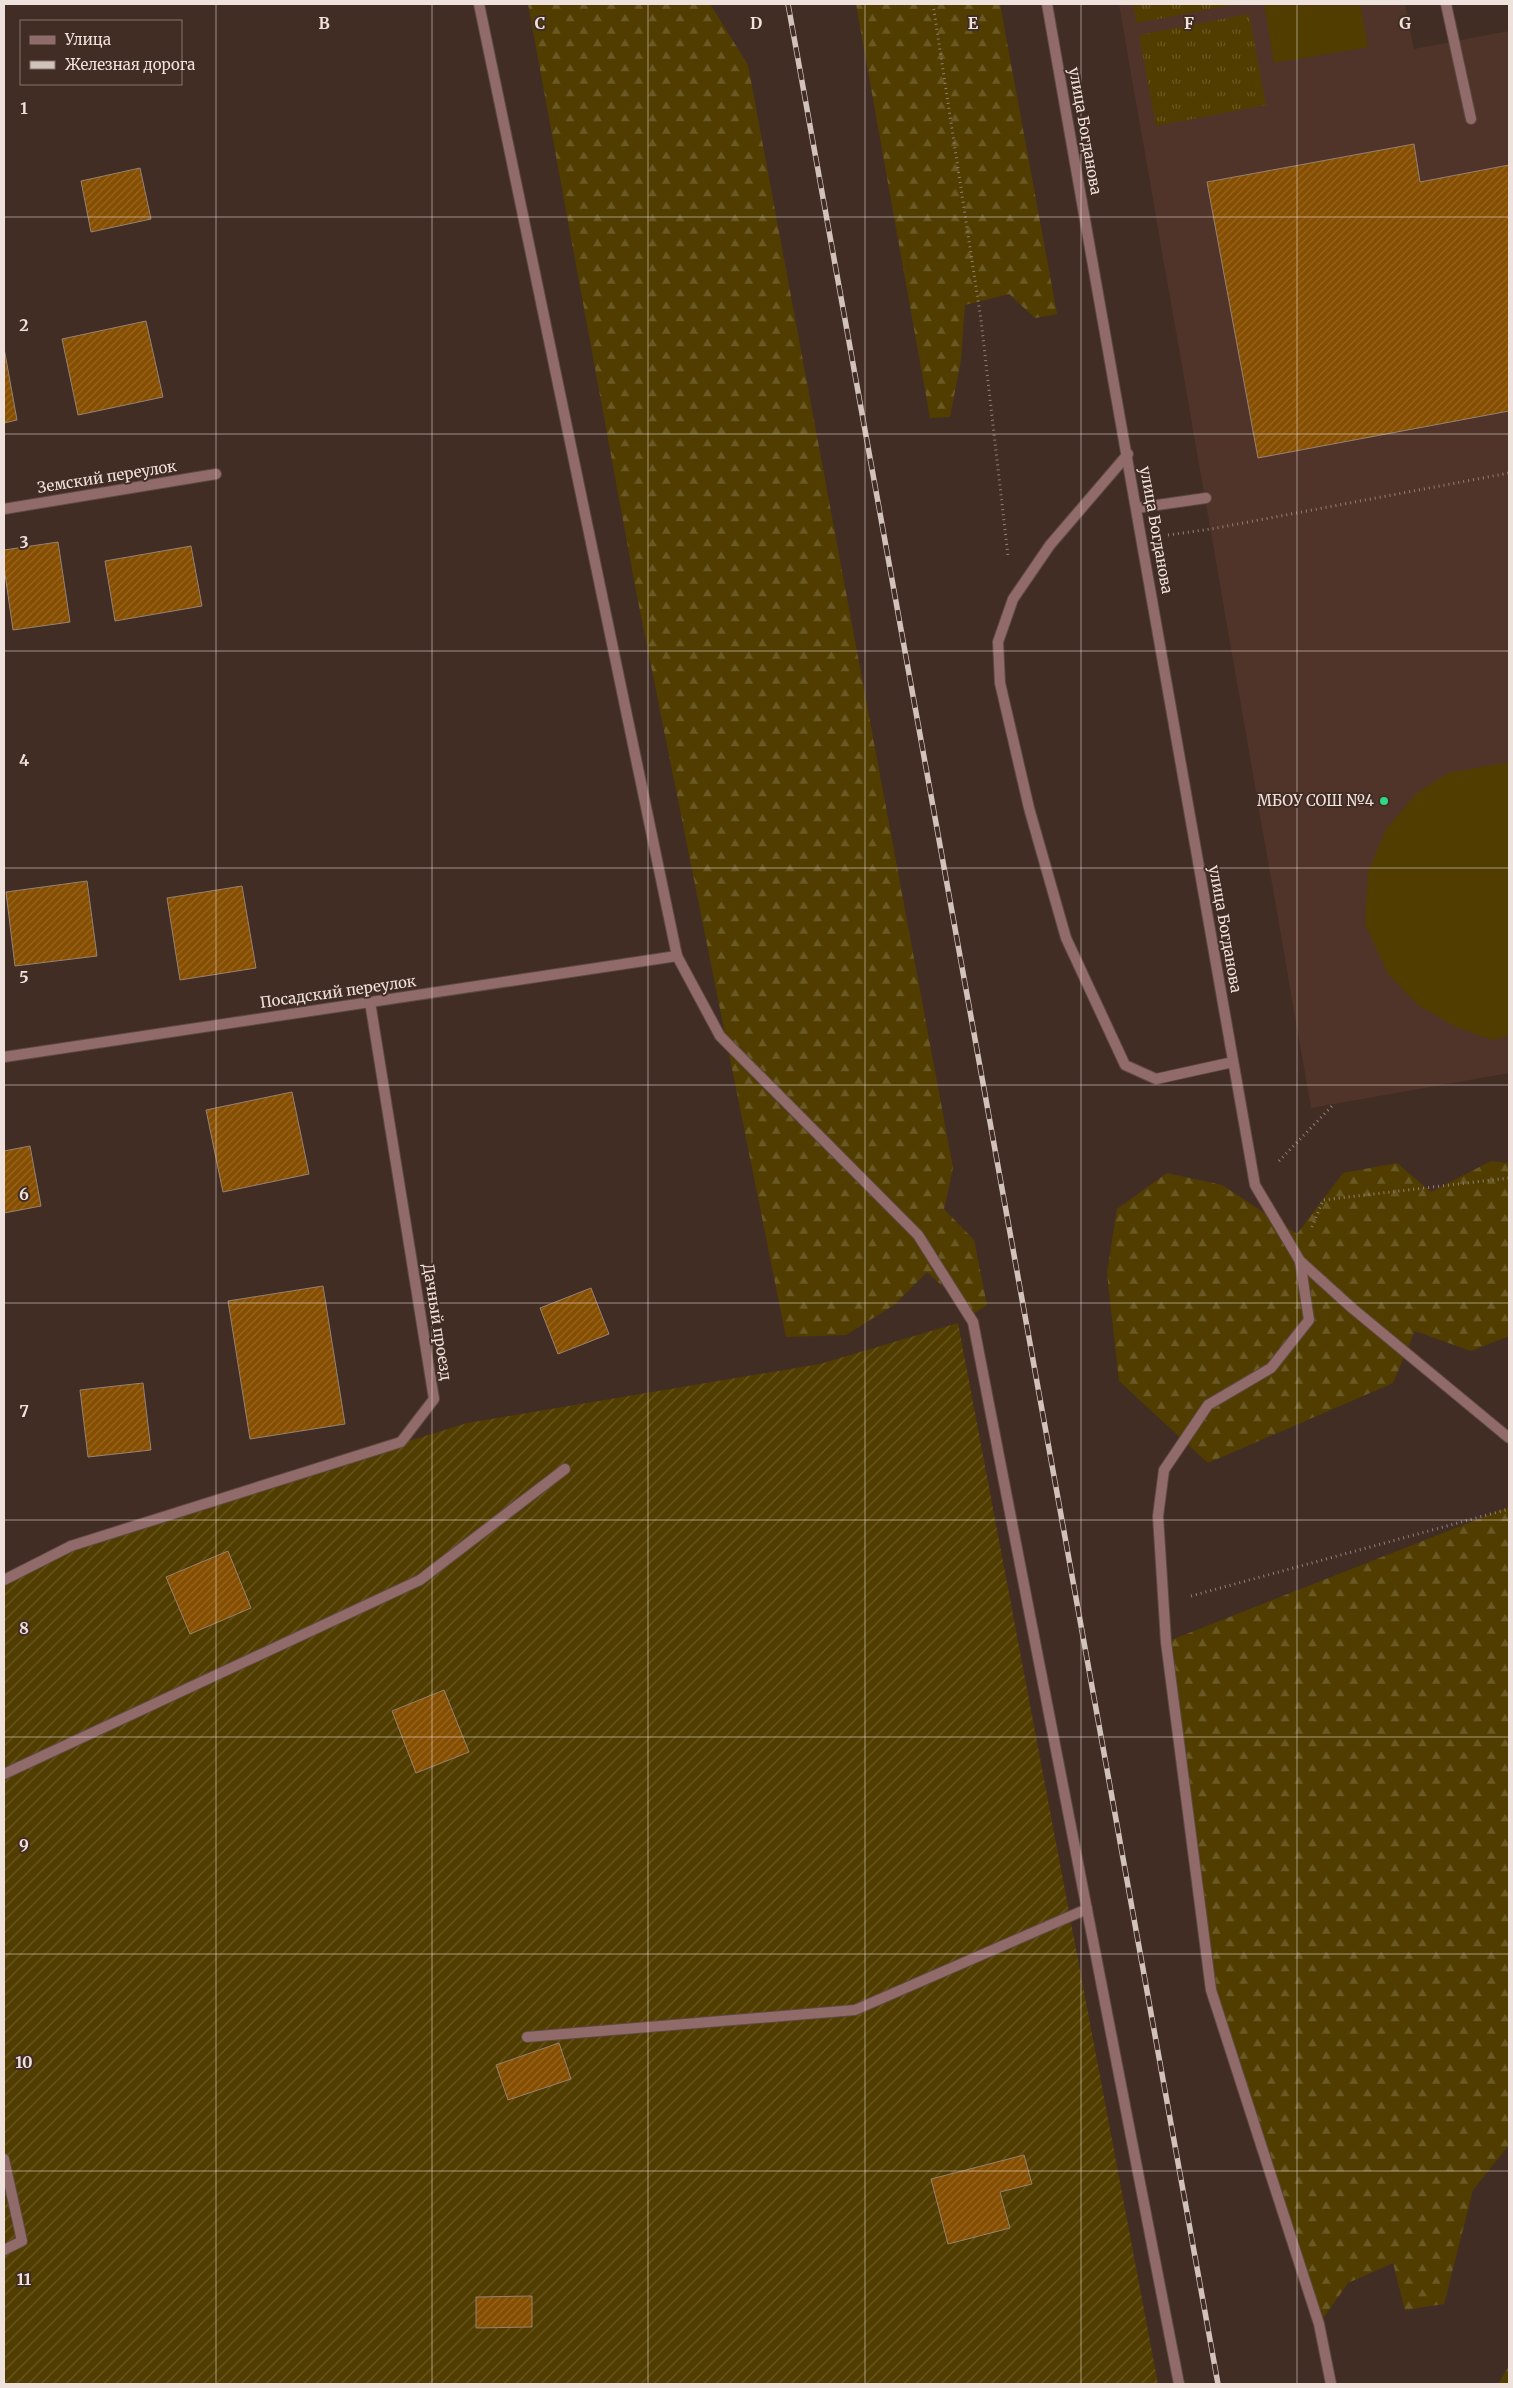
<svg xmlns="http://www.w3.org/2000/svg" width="1513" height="2388" viewBox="0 0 1513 2388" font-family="Merriweather,serif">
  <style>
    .built { fill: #50342a }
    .grass { fill: url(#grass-tufts) }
    .forest { fill: url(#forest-firs) }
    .garden { fill: url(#garden-furrows) }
    .pitch { fill: #513d00 }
    .building { fill: url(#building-hatch); stroke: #958271 }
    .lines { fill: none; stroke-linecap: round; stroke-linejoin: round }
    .service-casing { stroke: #5e4a42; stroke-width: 12 }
    .minor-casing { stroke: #5e4a42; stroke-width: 12 }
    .path { stroke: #917f78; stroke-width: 3; stroke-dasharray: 1 4; stroke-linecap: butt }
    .service { stroke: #916b6a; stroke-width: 10 }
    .minor { stroke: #916b6a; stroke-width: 10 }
    .rail-casing { stroke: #d1c2bb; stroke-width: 5.5 }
    .rail { stroke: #422d25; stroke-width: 4; stroke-dasharray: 11; stroke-linecap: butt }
    .grid { fill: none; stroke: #efe1db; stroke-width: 1; stroke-opacity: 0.55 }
    .poi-dot { fill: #30d883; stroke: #422d25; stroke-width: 2 }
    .labels { text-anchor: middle; stroke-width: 4; stroke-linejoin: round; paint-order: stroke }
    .street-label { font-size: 15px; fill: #efe1db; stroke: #422d25 }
    .poi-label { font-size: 15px; fill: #efe1db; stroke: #422d25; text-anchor: end }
    .grid-label { font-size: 16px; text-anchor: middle; font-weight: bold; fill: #efe1db; stroke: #422d25; stroke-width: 4; stroke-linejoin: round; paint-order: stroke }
  </style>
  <defs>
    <pattern id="grass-tufts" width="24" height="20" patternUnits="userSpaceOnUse" patternTransform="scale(1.25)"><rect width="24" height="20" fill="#513d00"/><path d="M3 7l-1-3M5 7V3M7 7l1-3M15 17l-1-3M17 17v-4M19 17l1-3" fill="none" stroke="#6a5925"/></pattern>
    <pattern id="forest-firs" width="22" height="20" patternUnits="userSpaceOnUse" patternTransform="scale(1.25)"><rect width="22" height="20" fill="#513d00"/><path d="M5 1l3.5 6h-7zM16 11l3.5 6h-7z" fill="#6a5925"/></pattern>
    <pattern id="garden-furrows" width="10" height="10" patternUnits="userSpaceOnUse" patternTransform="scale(1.25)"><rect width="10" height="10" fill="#513d00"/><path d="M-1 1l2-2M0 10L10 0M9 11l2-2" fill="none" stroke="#6a5925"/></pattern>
    <pattern id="building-hatch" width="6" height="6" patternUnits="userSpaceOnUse" patternTransform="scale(1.25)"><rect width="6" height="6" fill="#864e00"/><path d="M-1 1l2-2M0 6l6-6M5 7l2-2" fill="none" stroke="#976725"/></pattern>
  </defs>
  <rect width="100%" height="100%" fill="#422d25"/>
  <polygon class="built" points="1119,4 1405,4 1414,49 1509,31 1509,1073 1311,1108"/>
  <g class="grass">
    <polygon points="1133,4 1237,4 1137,23"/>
    <polygon points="1249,14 1266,105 1156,126 1139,35"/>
  </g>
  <g class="forest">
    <polygon points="528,4 710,4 748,65 953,1168 944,1209 974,1240 987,1305 973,1314 927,1272 894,1305 846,1335 786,1337 636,591"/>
    <polygon points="856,4 1000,4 1057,314 1035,318 1009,294 965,305 961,360 950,417 930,418"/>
    <polygon points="1491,1161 1509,1163 1509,1336 1471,1351 1415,1331 1393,1383 1208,1463 1119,1381 1107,1273 1117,1209 1167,1173 1222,1185 1297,1234 1343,1173 1397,1163 1431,1192"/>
    <polygon points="1509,1507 1509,2145 1473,2190 1444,2304 1405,2310 1393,2263 1348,2283 1319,2324 1211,1990 1166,1642"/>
    <polygon points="1509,2366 1509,2384 1498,2384"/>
  </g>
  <polygon class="garden" points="958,1323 1158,2384 4,2384 4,1580 71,1546 467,1423 820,1364"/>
  <g class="pitch">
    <polygon points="1264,4 1360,4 1368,47 1274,63"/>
    <polygon points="1509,762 1509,1036 1492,1040 1454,1026 1418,1005 1388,974 1365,924 1368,872 1386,829 1417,793 1448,773"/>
  </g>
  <g class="building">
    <polygon points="1414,144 1420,182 1509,165 1509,411 1258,458 1207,182"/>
    <polygon points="140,168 151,219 91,232 81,181"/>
    <polygon points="146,321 163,397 78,415 62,339"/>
    <polygon points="4,348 17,420 4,423"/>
    <polygon points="58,542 70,622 13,630 4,567 4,550"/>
    <polygon points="191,546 202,606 115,621 105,561"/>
    <polygon points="87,881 97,956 15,966 6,892"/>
    <polygon points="242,886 256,968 180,980 167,898"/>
    <polygon points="292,1092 309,1174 223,1192 206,1110"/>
    <polygon points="30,1146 41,1206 4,1213 4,1151"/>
    <polygon points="323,1286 345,1424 250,1439 228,1301"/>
    <polygon points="591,1288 609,1334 558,1354 540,1308"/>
    <polygon points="143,1383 151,1450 88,1457 80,1390"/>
    <polygon points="228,1551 251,1608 190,1634 166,1577"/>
    <polygon points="444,1690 469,1752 416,1773 392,1711"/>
    <polygon points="559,2043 571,2079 508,2100 496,2065"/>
    <polygon points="1024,2155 1032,2184 1000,2192 1010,2228 948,2244 931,2179"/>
    <polygon points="532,2296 532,2327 476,2328 476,2297"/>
  </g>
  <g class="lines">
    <defs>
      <g id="service">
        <polyline points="479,4 677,956 720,1036 918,1235 973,1322 1179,2384"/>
        <polyline points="1446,4 1471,119"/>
        <polyline points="1128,454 1050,545 1013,599 998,642 1000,683 1029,808 1066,938 1125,1065 1156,1079 1233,1062"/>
        <polyline points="1137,508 1206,498"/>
        <polyline points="1300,1261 1309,1320 1271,1368 1208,1405 1164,1470 1158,1516 1166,1642 1211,1990 1319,2324 1331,2384"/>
        <polyline points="4,1580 71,1546"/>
        <polyline points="4,1774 420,1580 565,1469"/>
        <polyline points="527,2037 855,2010 1087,1909"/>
        <polyline points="4,2159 22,2241 4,2250"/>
      </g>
      <g id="minor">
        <polyline points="1047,4 1255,1185 1300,1261 1352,1308 1509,1438"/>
        <polyline points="4,509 216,474"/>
        <polyline points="4,1057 677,956"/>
        <polyline points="71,1546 401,1442 434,1399 370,1002"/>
      </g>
    </defs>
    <use href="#service" class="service-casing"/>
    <use href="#minor" class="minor-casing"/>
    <g class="path">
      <polyline points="933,4 981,320 1008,556"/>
      <polyline points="1168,535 1211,529 1509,473"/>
      <polyline points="1279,1161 1334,1104"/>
      <polyline points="1312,1227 1323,1200 1509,1178"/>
      <polyline points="1191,1596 1509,1509"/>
    </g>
    <use href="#service" class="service"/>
    <use href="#minor" class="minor"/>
    <defs>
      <polyline id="rail" points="788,4 1218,2384"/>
    </defs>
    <use href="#rail" class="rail-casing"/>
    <use href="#rail" class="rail"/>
  </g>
  <path class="grid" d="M 216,4 L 216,2384M 432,4 L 432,2384M 648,4 L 648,2384M 865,4 L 865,2384M 1081,4 L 1081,2384M 1297,4 L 1297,2384M 4,217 L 1509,217M 4,434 L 1509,434M 4,651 L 1509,651M 4,868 L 1509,868M 4,1085 L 1509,1085M 4,1303 L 1509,1303M 4,1520 L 1509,1520M 4,1737 L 1509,1737M 4,1954 L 1509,1954M 4,2171 L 1509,2171"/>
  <circle class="poi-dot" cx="1384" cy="801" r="5"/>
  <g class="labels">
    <g class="street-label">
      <text transform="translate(1085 131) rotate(80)" y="5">улица Богданова</text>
      <text transform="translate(107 477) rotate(-9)" y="5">Земский переулок</text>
      <text transform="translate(1156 530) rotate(80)" y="5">улица Богданова</text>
      <text transform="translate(1225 929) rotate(80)" y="5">улица Богданова</text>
      <text transform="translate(338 992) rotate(-8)" y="5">Посадский переулок</text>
      <text transform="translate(437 1322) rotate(81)" y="5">Дачный проезд</text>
    </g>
    <g class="poi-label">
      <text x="1374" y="806">МБОУ СОШ №4</text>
    </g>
  </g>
  <g class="grid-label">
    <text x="324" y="29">B</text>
    <text x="540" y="29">C</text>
    <text x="756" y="29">D</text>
    <text x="973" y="29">E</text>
    <text x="1189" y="29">F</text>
    <text x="1405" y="29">G</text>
    <text x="24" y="114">1</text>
    <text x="24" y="331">2</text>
    <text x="24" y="548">3</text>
    <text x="24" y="766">4</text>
    <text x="24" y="983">5</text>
    <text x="24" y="1200">6</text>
    <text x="24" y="1417">7</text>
    <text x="24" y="1634">8</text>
    <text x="24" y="1851">9</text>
    <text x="24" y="2068">10</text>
    <text x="24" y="2285">11</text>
  </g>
  <rect width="1513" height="2388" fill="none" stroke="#efe1db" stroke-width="10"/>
  <rect x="20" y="20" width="162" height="65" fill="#422d25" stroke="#87756e"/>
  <rect x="30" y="36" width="25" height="8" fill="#916b6a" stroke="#87756e"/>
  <text x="65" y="45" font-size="15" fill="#efe1db">Улица</text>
  <rect x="30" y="61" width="25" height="8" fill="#d1c2bb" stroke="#87756e"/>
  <text x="65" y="70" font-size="15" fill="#efe1db">Железная дорога</text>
</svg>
